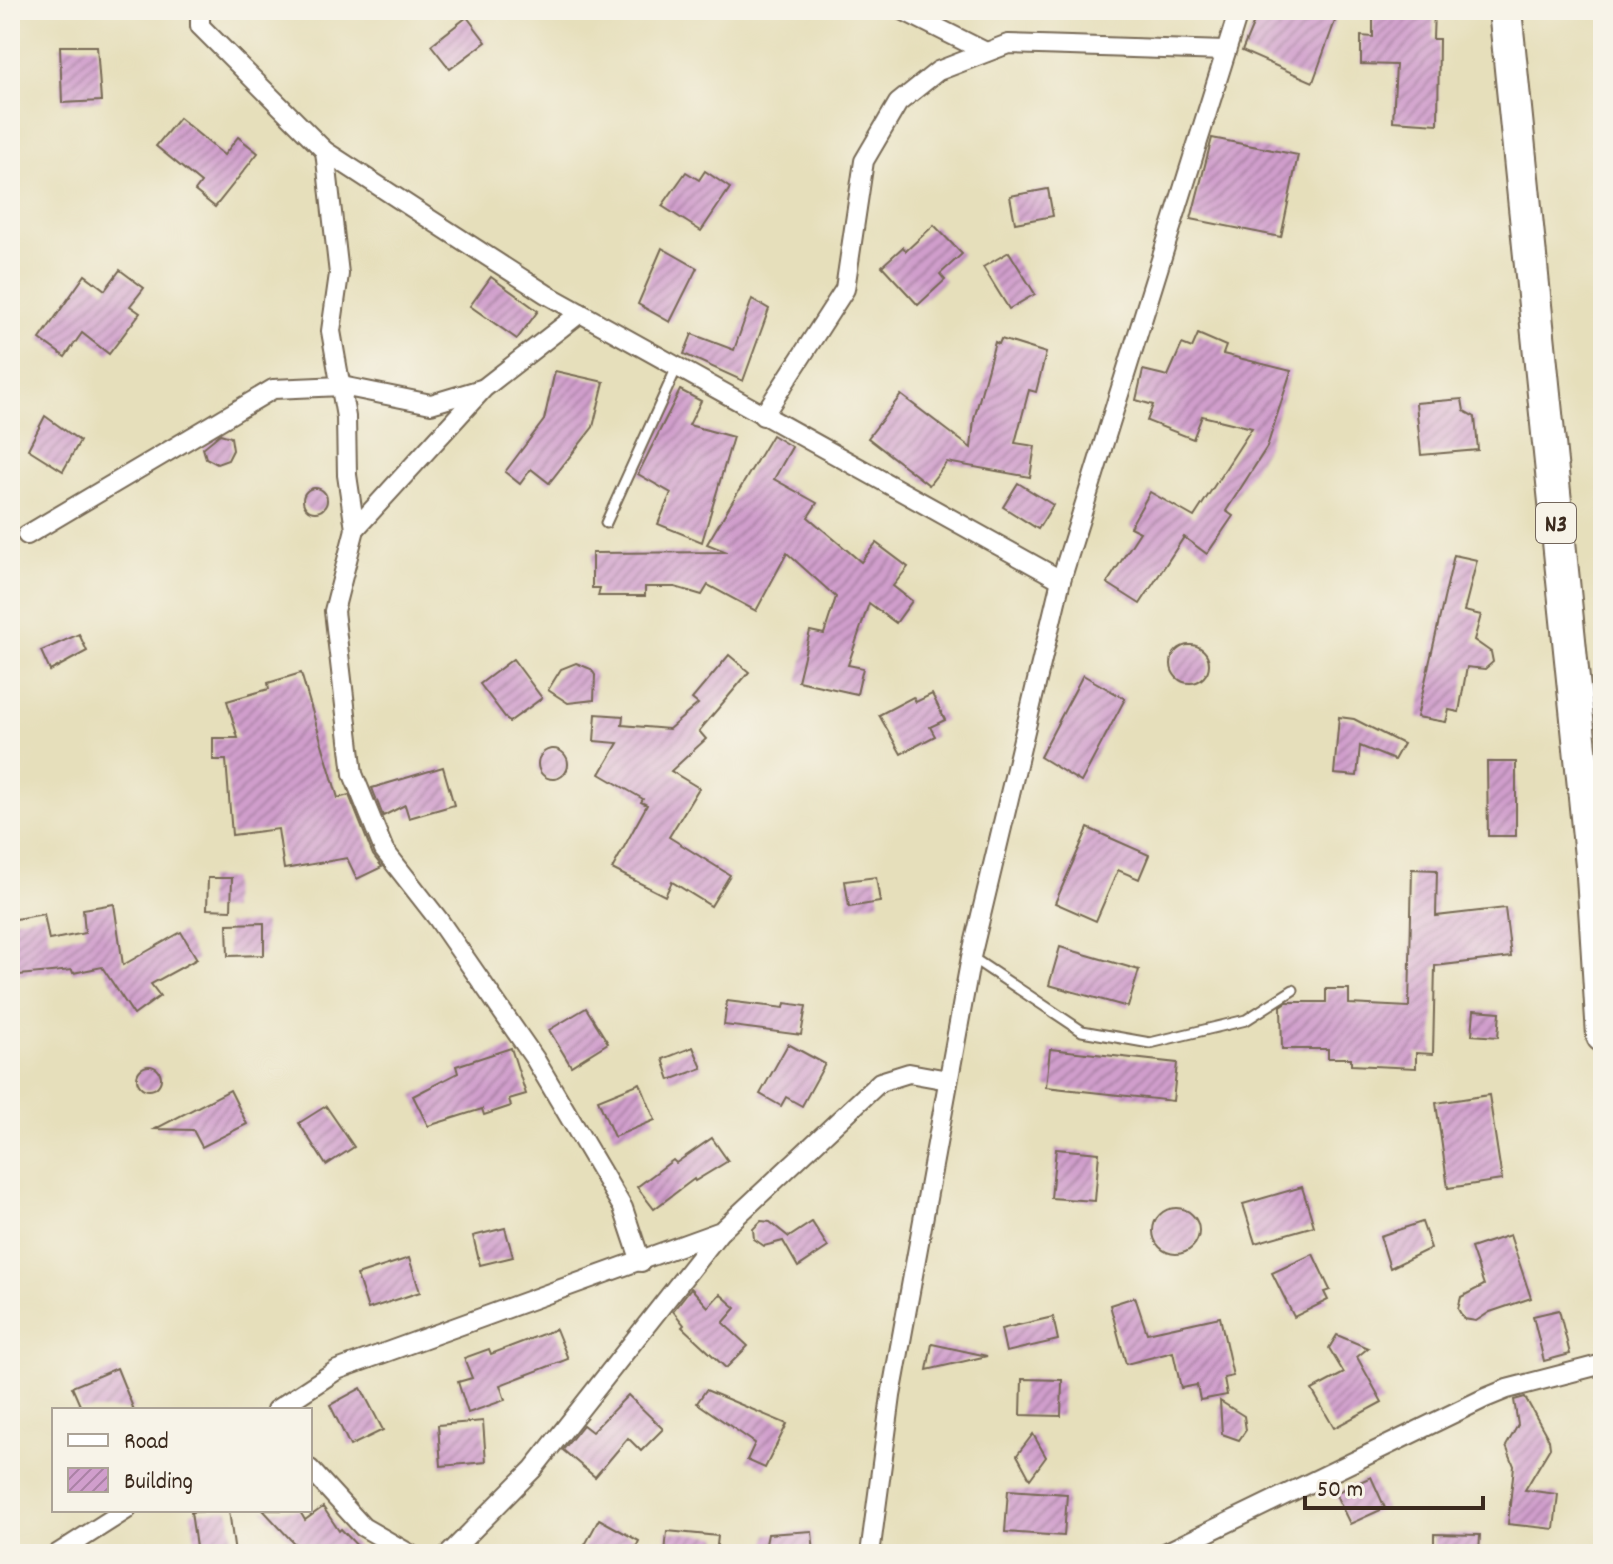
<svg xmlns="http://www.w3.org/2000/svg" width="1613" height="1564" viewBox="0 0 1613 1564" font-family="Dekko,sans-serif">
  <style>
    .building { fill: url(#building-hatch) }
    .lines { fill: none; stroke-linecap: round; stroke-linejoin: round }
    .service-casing { stroke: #776955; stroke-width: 13 }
    .minor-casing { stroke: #776955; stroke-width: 22 }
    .trunk-casing { stroke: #776955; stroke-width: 36 }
    .service { stroke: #fff; stroke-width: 9 }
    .minor { stroke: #fff; stroke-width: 18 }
    .trunk { stroke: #fff; stroke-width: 32 }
    .labels { text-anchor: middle; stroke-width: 7; stroke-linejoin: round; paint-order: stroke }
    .shield { fill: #f7f3e8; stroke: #73665b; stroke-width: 2 }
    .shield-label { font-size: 24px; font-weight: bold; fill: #3b2a1e }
  </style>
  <defs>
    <pattern id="building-hatch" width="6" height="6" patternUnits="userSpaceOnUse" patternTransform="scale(2)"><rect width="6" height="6" fill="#d09ecc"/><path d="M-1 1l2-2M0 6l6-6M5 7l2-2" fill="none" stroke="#aa81a5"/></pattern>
  </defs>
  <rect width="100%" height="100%" fill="#f7f3e8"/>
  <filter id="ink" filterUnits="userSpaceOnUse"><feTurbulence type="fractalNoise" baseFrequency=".0125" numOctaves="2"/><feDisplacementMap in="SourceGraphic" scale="16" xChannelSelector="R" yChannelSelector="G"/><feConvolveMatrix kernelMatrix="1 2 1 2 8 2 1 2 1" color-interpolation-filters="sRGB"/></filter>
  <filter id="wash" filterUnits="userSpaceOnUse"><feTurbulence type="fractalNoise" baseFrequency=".006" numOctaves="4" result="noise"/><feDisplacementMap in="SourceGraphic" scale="32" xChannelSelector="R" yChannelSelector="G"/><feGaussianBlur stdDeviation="1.8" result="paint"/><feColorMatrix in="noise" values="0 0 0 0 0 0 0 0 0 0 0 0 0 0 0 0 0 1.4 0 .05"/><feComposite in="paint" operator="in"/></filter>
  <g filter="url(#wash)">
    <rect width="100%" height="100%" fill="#e6dfbb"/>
    <g id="blocks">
      <g class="building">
        <polygon points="1259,10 1339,10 1313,82 1242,51"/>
        <polygon points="1373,10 1434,10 1433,39 1439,39 1438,124 1393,121 1396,65 1361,64 1361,36 1373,37"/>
        <polygon points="467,17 486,42 450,69 431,45"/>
        <polygon points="60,46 97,46 101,101 62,103"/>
        <polygon points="179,118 224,155 238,137 258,153 215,207 195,191 201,183 156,146"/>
        <polygon points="1212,138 1298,155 1281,237 1191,219"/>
        <polygon points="705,171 730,188 701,231 662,206 686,172 699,180"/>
        <polygon points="1048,189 1053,216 1015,223 1010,196"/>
        <polygon points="934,225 962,254 940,274 945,280 918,305 882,266 903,247 906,251"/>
        <polygon points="662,248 697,268 670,322 638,304"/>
        <polygon points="1009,252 1035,294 1009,309 983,267"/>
        <polygon points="120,270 144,288 130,306 140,313 109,354 82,333 65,357 40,339 85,275 105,290"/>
        <polygon points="491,277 538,311 517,339 470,306"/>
        <polygon points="752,299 769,309 743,381 684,354 692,334 734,350"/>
        <polygon points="1198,334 1226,346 1223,354 1291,371 1267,447 1226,511 1233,516 1207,554 1184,537 1140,604 1107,583 1140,532 1130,527 1150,492 1194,517 1252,428 1202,416 1193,439 1147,421 1153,405 1136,400 1143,370 1168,376 1182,344 1192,348"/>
        <polygon points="1001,339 1046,353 1036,392 1029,390 1015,443 1035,446 1030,477 947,462 929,485 868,438 901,395 971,448 974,419 995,342 999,344"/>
        <polygon points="555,371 604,382 593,427 549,483 531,469 520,484 505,472 544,420"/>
        <polygon points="680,390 701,401 689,425 733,437 702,542 658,524 671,493 638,474"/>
        <polygon points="1462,399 1464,411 1475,417 1478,450 1421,455 1416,403"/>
        <polygon points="45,416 80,441 63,471 28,449"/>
        <polygon points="220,434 231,437 233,450 228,460 217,464 206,458 203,448"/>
        <polygon points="772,435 792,447 774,479 817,503 808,517 861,562 876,543 908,567 893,586 912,601 896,623 869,603 848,665 863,668 857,694 798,681 810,631 824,634 836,597 787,553 756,611 708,585 702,595 675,587 645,587 645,596 598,596 600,588 592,588 592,553 727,552 707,544"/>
        <polygon points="1018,483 1053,505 1038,529 1003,507"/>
        <circle cx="315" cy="500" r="12"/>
        <polygon points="1454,555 1477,560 1464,611 1481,615 1474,640 1491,652 1493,662 1485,669 1467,667 1459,712 1449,710 1446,722 1417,717"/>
        <polygon points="79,634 87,651 50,671 41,651"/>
        <circle cx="1190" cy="664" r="19"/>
        <polygon points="729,655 749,672 699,731 706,739 671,771 699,788 669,837 730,875 711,906 672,882 665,896 612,869 647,805 641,802 643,799 600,774 618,743 594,741 596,714 623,716 622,725 669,729 698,704 692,699"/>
        <polygon points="513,659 542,698 509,722 480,684"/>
        <polygon points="576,663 591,669 595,675 594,700 568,703 548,690 561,669"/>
        <polygon points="301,673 338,798 349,795 373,855 382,867 357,879 347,858 284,869 278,829 232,835 226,760 213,760 213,738 238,738 227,701 269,689 268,683"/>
        <polygon points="1083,675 1125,699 1081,782 1040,757"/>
        <polygon points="932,694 945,720 930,727 935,736 901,754 879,715 913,697 916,702"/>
        <polygon points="1339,717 1354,719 1403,744 1394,760 1360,746 1357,776 1334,774"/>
        <circle cx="553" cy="764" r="15"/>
        <polygon points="1487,762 1516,762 1516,836 1488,836"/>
        <polygon points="443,767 454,805 409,818 405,805 383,816 372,788"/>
        <polygon points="1088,828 1149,855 1139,879 1118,870 1096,921 1055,903"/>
        <polygon points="1412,869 1437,870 1436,916 1505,908 1511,957 1435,966 1433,1054 1416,1053 1416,1068 1351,1065 1351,1058 1328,1058 1328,1049 1282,1049 1281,1006 1287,1002 1326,1002 1326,989 1349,989 1349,1004 1409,1007"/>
        <polygon points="876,877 880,902 849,907 845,881"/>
        <polygon points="208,878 232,878 231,910 207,909"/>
        <polygon points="114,904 123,965 181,932 197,959 151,984 160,996 134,1015 102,967 73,973 72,970 19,975 10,920 44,914 49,940 85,933 83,909"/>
        <polygon points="264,923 264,955 228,956 227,924"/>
        <polygon points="1060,947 1139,970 1128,1007 1049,985"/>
        <polygon points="727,1001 784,1008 785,1003 806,1006 801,1035 724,1025"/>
        <polygon points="586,1008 608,1043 571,1066 549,1030"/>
        <polygon points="1474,1010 1500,1012 1498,1037 1472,1035"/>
        <polygon points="788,1044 825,1064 802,1106 786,1097 781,1106 760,1094"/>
        <polygon points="693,1047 702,1068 670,1080 663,1059"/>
        <polygon points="511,1048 526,1094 509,1099 511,1106 484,1115 482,1109 428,1126 413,1096 458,1073 456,1066"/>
        <polygon points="1050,1049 1177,1063 1173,1101 1046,1087"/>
        <circle cx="149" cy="1078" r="12"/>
        <polygon points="640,1083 655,1120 614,1137 598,1100"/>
        <polygon points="230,1090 247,1124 202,1147 193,1130 155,1129"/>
        <polygon points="1489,1095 1502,1180 1448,1188 1436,1103"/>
        <polygon points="326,1106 354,1147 326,1165 299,1123"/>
        <polygon points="712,1138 728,1161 695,1181 694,1179 654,1209 637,1187 673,1160 676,1163"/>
        <polygon points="1056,1149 1099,1153 1095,1201 1051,1198"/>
        <polygon points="1302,1187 1314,1226 1255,1243 1243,1204"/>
        <circle cx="1176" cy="1231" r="23"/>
        <polygon points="761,1221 770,1222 789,1237 812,1222 828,1247 798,1267 783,1241 764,1246 754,1239 753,1229"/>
        <polygon points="1422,1222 1431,1248 1390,1268 1380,1236"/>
        <polygon points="505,1228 513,1257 480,1265 473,1236"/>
        <polygon points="1510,1235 1531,1298 1490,1312 1476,1321 1464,1319 1458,1309 1461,1297 1484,1285 1471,1248"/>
        <polygon points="1313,1254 1330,1290 1324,1292 1328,1300 1294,1317 1272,1273"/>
        <polygon points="409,1258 420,1292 368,1309 357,1275"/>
        <polygon points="691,1288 708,1307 720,1294 736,1308 723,1323 748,1346 726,1368 682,1327 684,1325 673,1311"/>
        <polygon points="1135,1297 1147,1333 1220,1317 1233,1376 1224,1378 1227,1395 1200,1400 1197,1385 1181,1388 1173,1352 1126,1364 1110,1305"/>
        <polygon points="1559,1310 1570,1354 1544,1361 1533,1316"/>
        <polygon points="1053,1317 1058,1340 1006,1352 1001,1329"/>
        <polygon points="556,1329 568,1359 500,1385 505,1400 468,1413 458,1382 472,1378 464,1358 489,1349 491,1354"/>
        <polygon points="1337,1335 1368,1348 1357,1357 1382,1402 1334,1428 1312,1390 1344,1373 1329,1348"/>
        <polygon points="932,1344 987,1356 927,1370"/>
        <polygon points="117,1368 134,1410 82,1410 72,1387"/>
        <polygon points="1022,1379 1062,1380 1061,1416 1021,1415"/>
        <polygon points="361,1388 383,1430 350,1446 330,1405"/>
        <polygon points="706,1390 787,1424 765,1468 747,1460 755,1443 697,1403"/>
        <polygon points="628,1395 663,1429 641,1451 628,1438 595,1477 563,1450 583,1425 592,1432"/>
        <polygon points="1525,1397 1549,1440 1550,1448 1525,1490 1558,1494 1554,1529 1508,1524 1514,1466 1506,1446 1518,1425 1514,1400"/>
        <polygon points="1220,1401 1244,1416 1246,1430 1239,1440 1222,1434"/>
        <polygon points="483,1421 486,1462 441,1466 438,1425"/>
        <polygon points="1033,1434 1046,1457 1030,1479 1017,1455"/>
        <polygon points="1371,1477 1385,1508 1350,1524 1335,1493"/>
        <polygon points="1008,1490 1067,1494 1064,1536 1005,1532"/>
        <polygon points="323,1507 339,1531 341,1529 365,1554 304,1554 263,1510 299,1510 305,1520"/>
        <polygon points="229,1510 235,1554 197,1554 191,1512"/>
        <polygon points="599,1519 639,1541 633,1554 580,1554"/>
        <polygon points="667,1531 718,1536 716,1554 665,1554"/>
        <polygon points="812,1531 814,1554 764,1554 768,1534"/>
        <polygon points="1434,1534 1480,1535 1479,1554 1434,1554"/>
      </g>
    </g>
  </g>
  <g filter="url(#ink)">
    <use href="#blocks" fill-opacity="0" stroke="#776955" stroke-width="2"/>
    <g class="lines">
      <defs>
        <g id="service">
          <polyline points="606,523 677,367"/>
          <polyline points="971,957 1082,1031 1150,1043 1246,1020 1293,990"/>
        </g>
        <g id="minor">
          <polyline points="200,10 200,26 325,151 428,218 546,294 1061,580"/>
          <polyline points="902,10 986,52"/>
          <polyline points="325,151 339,274 331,331 346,417 347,475 355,529"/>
          <polyline points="580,313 484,388 355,529 334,611 353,774 384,850 438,919 535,1059 623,1208 641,1262"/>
          <polyline points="763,416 845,289 864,161 898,103 938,71 1008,44 1225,51"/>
          <polyline points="27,535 273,389 342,386 431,404 481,389"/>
          <polyline points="276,1410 337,1370 721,1231 880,1082 909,1073 948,1080"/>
          <polyline points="310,1469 363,1527 410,1554"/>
          <polyline points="57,1554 126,1510"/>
          <polyline points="449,1554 533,1469 719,1233"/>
          <polyline points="870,1554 891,1396 971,957 1061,580 1239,10"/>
          <polyline points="1163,1554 1485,1398 1507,1389 1603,1364"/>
        </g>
        <polyline id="trunk" points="1505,10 1593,876 1603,1036"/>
      </defs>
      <use href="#service" class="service-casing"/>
      <use href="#minor" class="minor-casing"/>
      <use href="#trunk" class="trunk-casing"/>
      <use href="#service" class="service"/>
      <use href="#minor" class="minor"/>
      <use href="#trunk" class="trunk"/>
    </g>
  </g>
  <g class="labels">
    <rect class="shield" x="1536" y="503" width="40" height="40" rx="6"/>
    <g class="shield-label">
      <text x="1556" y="531">N3</text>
    </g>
  </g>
  <rect width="1613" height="1564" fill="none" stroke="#f7f3e8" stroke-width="40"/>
  <rect x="52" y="1408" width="260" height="104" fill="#f7f3e8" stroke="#aca397" stroke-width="2"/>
  <rect x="68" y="1434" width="40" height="12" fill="#ffffff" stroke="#aca397" stroke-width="2"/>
  <text x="124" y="1448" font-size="24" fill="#3b2a1e">Road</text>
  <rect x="68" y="1468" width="40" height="24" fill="url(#building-hatch)" stroke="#aca397" stroke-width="2"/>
  <text x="124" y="1488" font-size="24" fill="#3b2a1e">Building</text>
  <path d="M1305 1496v12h178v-12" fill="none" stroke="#3b2a1e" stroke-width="4"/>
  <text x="1317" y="1496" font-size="24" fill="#3b2a1e" stroke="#f7f3e8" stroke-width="6" paint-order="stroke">50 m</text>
</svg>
